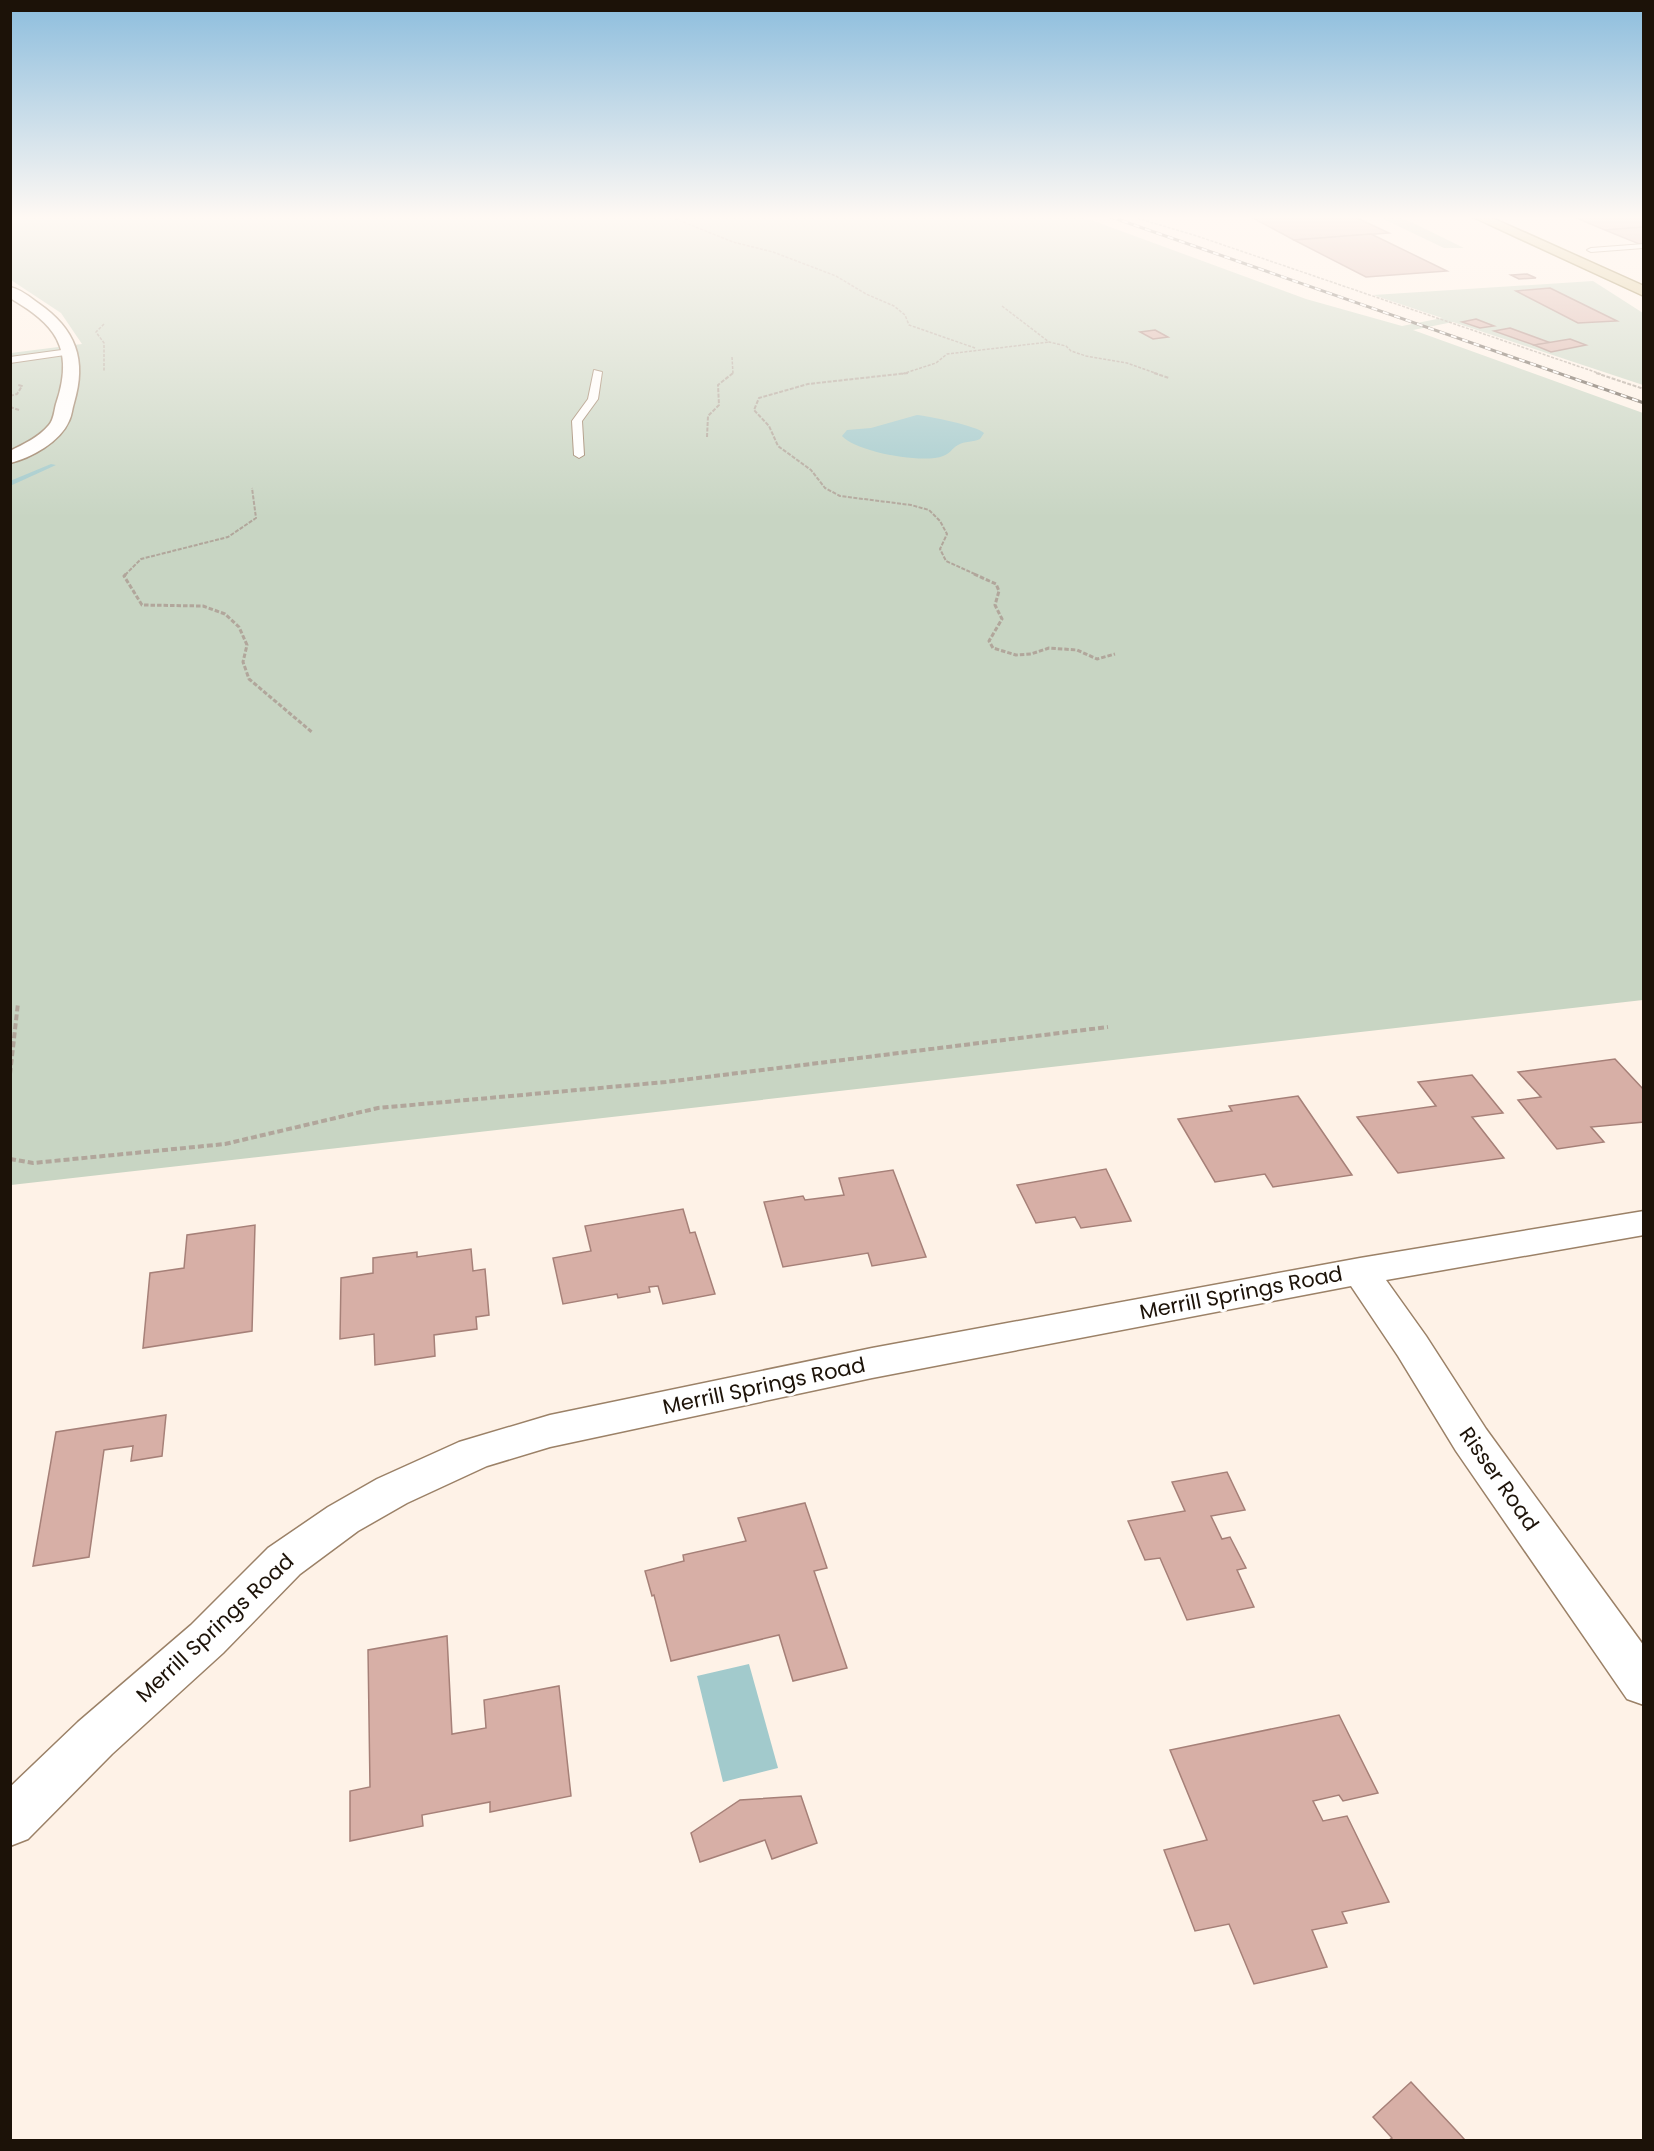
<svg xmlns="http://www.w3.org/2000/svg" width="1654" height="2151" viewBox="0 0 1654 2151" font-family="Poppins,sans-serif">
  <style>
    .green { fill: #c8d5c3 }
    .water { fill: #a2cacc }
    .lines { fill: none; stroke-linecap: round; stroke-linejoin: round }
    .stream { fill: #a2cacc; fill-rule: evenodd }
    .building { fill: #d7afa6; stroke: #a68078; stroke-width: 1.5 }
    .lane-casing { stroke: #9b8167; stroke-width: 2 }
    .street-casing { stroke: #9b8167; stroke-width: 3 }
    .primary-casing { stroke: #856c2a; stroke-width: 3 }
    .path-far3 { stroke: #b1a69b; stroke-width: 1.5; stroke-dasharray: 3 1.5; stroke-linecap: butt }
    .path-far2 { stroke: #b1a69b; stroke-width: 2; stroke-dasharray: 4 1.5; stroke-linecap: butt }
    .path-far1 { stroke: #b1a69b; stroke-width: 3; stroke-dasharray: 4.5 2; stroke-linecap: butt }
    .path { stroke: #b1a69b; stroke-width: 4; stroke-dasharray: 6 3; stroke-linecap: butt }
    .lane { fill: #fff; fill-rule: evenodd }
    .street { fill: #fff; fill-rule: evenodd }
    .primary { fill: #d8c48b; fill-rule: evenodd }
    .rail-casing { stroke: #665c51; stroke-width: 3 }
    .rail { stroke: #fff; stroke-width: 2; stroke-dasharray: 6; stroke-linecap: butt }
    .labels { text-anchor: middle; stroke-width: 6; stroke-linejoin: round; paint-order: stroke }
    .near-street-label { font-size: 21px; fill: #1c1208; stroke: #fff }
  </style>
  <rect width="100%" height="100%" fill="#fef2e7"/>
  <g class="green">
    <polygon points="10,217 1083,217 1306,299 1402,326 1442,318 1373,295 1593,281 1643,313 1643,385 1453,322 1413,330 1643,413 1643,1000 11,1185 11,353 82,344 61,313 11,280"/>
    <polygon points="1379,217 1401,217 1464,248 1444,248"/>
  </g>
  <g class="water">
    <path d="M 917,415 C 928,416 978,426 984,433 L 980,439 C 974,442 964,441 958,445 C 952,448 950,454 943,456 C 923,464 856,452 842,436 L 847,430 L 871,428 Z"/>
    <polygon points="749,1664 778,1768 723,1782 697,1676"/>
  </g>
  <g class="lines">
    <polygon class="stream" points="51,464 56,465 10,486 10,481"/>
  </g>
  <g class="building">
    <polygon points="1251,217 1355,217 1389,233 1294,240"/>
    <polygon points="1574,217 1644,217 1644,227 1605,230"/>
    <polygon points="1644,227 1644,246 1605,230"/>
    <polygon points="1371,234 1447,271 1366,277 1294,240"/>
    <polygon points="1527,274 1536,278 1519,279 1511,275"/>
    <polygon points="1550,288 1617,321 1578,323 1516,291"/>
    <polygon points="1476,319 1494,326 1480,328 1462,322"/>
    <polygon points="1510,328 1551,343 1534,345 1494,331"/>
    <polygon points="1155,330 1168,337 1153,339 1140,332"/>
    <polygon points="1570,339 1586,345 1551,352 1534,345"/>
    <polygon points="1615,1059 1644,1090 1644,1122 1591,1127 1604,1142 1557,1149 1518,1100 1541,1097 1518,1072"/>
    <polygon points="1472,1075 1503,1113 1472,1117 1504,1158 1398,1173 1357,1117 1436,1106 1418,1082"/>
    <polygon points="1298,1096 1352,1175 1273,1187 1265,1174 1215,1182 1178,1119 1232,1111 1229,1106"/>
    <polygon points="1106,1169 1131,1221 1081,1228 1075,1217 1036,1223 1017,1185"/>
    <polygon points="893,1170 926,1257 872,1266 868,1253 783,1267 764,1202 803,1196 805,1200 844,1195 839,1178"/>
    <polygon points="683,1209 690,1233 695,1232 715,1294 663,1304 658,1286 649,1287 650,1292 618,1298 617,1294 563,1304 553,1258 591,1251 585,1226"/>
    <polygon points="255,1225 252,1331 143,1348 150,1273 184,1268 187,1235"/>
    <polygon points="471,1249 473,1271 485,1269 489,1315 476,1317 477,1329 434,1335 435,1356 375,1365 374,1334 340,1339 341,1278 373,1273 373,1258 417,1252 417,1257"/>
    <polygon points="166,1415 162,1456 131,1461 133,1446 104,1450 89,1557 33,1566 56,1432"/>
    <polygon points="1227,1472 1245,1510 1211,1516 1222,1539 1230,1537 1246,1568 1237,1570 1254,1607 1187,1620 1160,1558 1145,1560 1128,1521 1185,1511 1172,1482"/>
    <polygon points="805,1503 827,1568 814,1571 847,1668 793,1681 779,1635 671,1661 654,1595 652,1596 645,1571 684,1561 683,1555 746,1541 738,1518"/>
    <polygon points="447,1636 452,1734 486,1728 484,1700 559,1686 571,1796 490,1812 490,1802 422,1815 423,1826 350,1841 350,1791 370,1787 368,1650"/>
    <polygon points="1339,1715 1378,1793 1343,1801 1339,1795 1313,1801 1323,1821 1347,1816 1389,1902 1342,1912 1347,1923 1312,1930 1327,1967 1254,1984 1229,1924 1195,1931 1164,1850 1207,1840 1170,1750"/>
    <polygon points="801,1796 817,1843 772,1859 765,1840 700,1862 691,1833 740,1800"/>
    <polygon points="1411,2082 1454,2128 1465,2140 1389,2140 1392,2138 1373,2117"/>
  </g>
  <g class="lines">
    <defs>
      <g id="lane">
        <polygon points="1644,244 1643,248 1591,252 1587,250 1591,248"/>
        <polygon points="69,349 72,350 72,354 10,363 10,357"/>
        <polygon points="594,370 602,372 598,399 582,421 584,455 579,458 574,455 572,421 588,399"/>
      </g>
      <g id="street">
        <path d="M 10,287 C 20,289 30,297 38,303 C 76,329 87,360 74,403 C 72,409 72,415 69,421 C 60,442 31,458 10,463 L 10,451 C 24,444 39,437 49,425 C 54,419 54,411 56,404 C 64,381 68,354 53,333 C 43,318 25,307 10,298 Z"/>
        <polygon points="1644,1211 1644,1235 1386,1280 1426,1336 1486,1429 1644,1646 1644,1705 1627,1699 1456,1451 1398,1356 1351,1286 872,1378 550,1447 487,1466 407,1503 358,1531 300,1574 223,1653 112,1754 28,1839 10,1846 10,1787 78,1722 191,1625 268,1548 328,1507 377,1479 459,1442 550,1415 872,1348 1360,1258"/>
      </g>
      <polygon id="primary" points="1473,217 1490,217 1644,286 1644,296"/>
    </defs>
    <use href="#lane" class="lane-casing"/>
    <use href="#street" class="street-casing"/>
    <use href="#primary" class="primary-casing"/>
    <g class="path-far3">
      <polyline points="671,217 733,242 773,252 836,276 866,294 894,306 905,315 909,325 975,348"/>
      <polyline points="1133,217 1197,236 1601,374"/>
      <polyline points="1361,218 1366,217"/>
      <polyline points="1002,306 1049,342 1066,346 1071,351 1086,356 1127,363 1158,374"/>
      <polyline points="104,324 96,332 104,343 104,372"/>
      <polyline points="732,357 733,374"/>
      <polyline points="902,374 936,363 947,354 1049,342"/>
    </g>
    <g class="path-far2">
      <polyline points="908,373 808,384 759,398 754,410 769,426 778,446 811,470 825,488 840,496 911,505 929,510 940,521 947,534 940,549 946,561 977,575"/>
      <polyline points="1154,373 1169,378"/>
      <polyline points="1596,373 1644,389"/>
      <polyline points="10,396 17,394 22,386 18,385"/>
      <polyline points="10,407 19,410"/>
      <polyline points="707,437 708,416 719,405 718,385 733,373"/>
      <polyline points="125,575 141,559 228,537 256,518 252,488"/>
    </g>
    <g class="path-far1">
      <polyline points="126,574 124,576 142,605 203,606 225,614 239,627 247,645 243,662 249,679 313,733"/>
      <polyline points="974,574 996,584 999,591 995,605 1002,619 989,641 993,648 1016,655 1031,654 1049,648 1077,650 1097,659 1115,654"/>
    </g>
    <g class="path">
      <polyline points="10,1074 18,1003"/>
      <polyline points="10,1159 33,1163 225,1144 378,1108 666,1082 1108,1027"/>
    </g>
    <use href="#lane" class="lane"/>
    <use href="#street" class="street"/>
    <use href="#primary" class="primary"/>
    <defs>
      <polyline id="rail" points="1111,217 1644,403"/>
    </defs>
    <use href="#rail" class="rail-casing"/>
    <use href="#rail" class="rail"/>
  </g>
  <linearGradient id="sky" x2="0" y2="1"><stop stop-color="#8cbddd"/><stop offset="0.42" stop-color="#fff9f4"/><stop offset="1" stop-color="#fff9f4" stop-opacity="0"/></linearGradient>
  <rect width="1654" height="518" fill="url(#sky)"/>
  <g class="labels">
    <g class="near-street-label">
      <text transform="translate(1241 1293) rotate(-11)" y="7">Merrill Springs Road</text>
      <text transform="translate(764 1386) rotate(-12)" y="7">Merrill Springs Road</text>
      <text transform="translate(1499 1479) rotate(55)" y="7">Risser Road</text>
      <text transform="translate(215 1628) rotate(-43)" y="7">Merrill Springs Road</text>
    </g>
  </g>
  <rect width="1654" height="2151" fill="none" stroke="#1c1208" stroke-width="24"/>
</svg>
